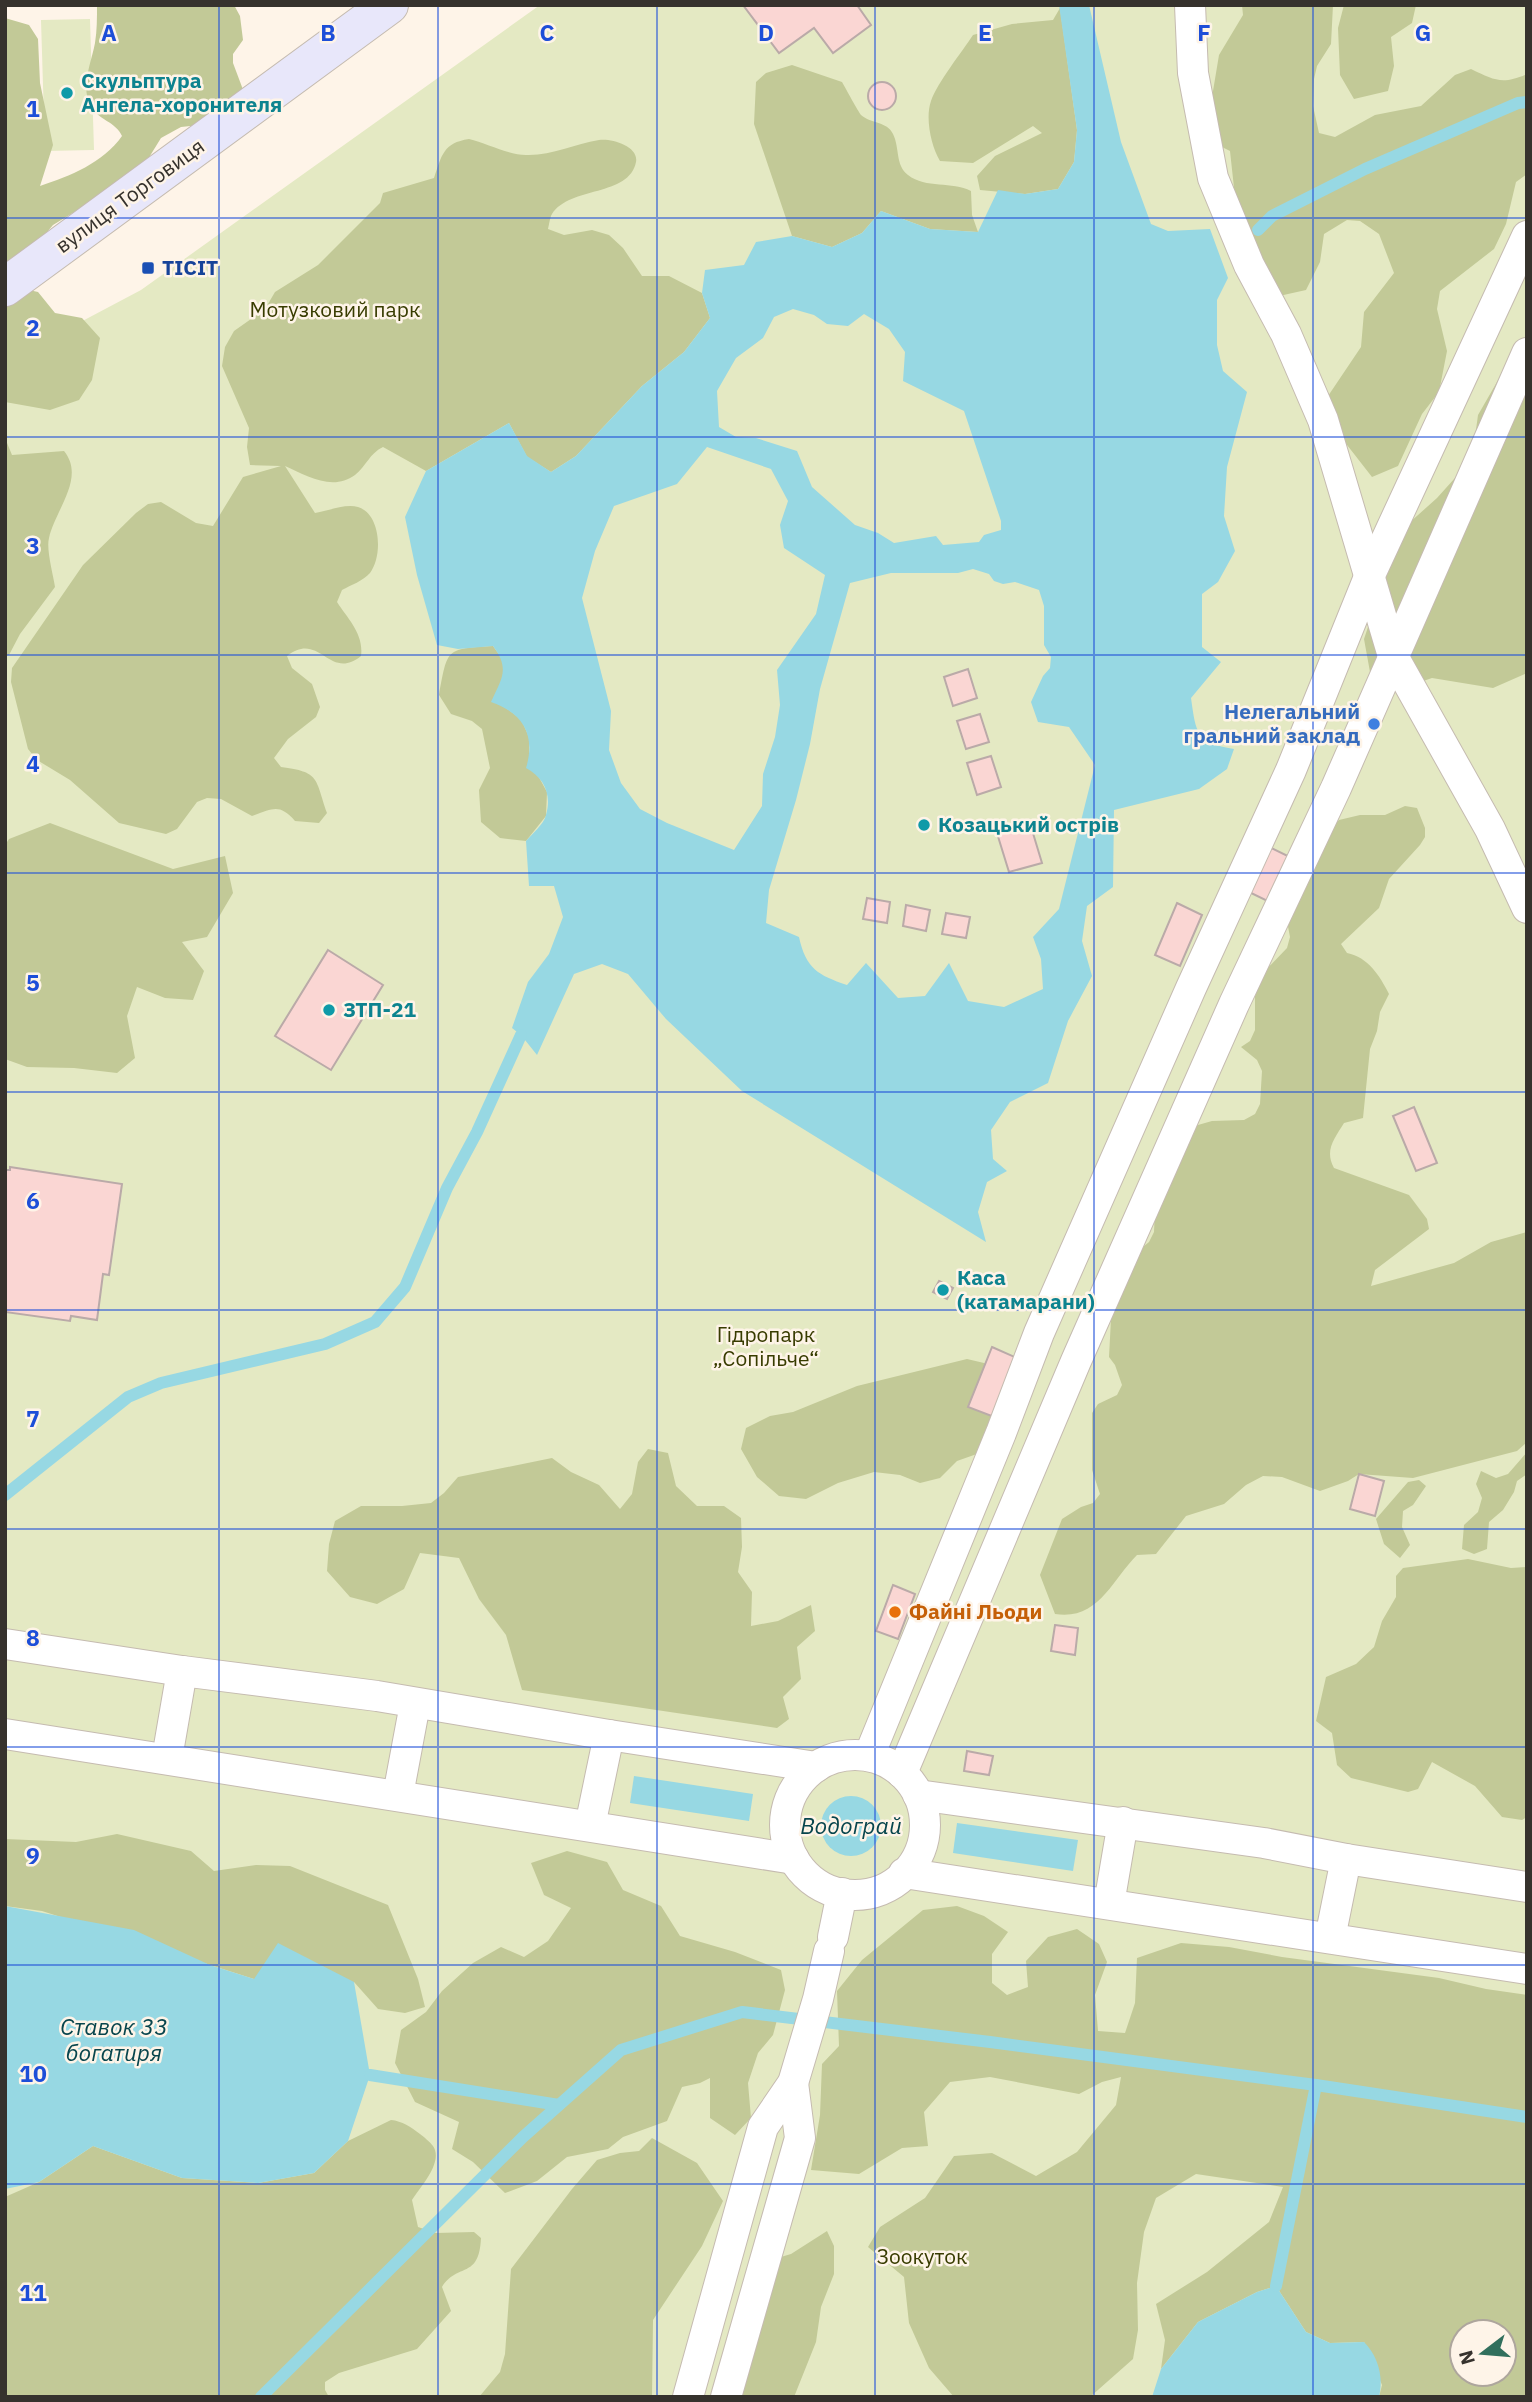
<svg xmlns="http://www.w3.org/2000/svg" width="1532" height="2402" viewBox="0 0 1532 2402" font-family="'IBM Plex Sans',sans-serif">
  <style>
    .green { fill: #e4e9c3; fill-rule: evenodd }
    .forest { fill: #c2c997; fill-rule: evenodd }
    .water { fill: #97d8e3; fill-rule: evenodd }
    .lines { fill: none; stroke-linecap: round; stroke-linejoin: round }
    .stream { stroke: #97d8e3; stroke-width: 12 }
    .building { fill: #fad6d3; stroke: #baaaa8; stroke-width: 2 }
    .pedestrian-casing { stroke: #c5bbb0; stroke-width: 32 }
    .secondary-casing { stroke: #c5bbb0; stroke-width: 40 }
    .pedestrian { stroke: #fff; stroke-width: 30 }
    .secondary { stroke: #e8e7fa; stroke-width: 38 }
    .grid { fill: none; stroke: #1d4ed8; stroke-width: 2; stroke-opacity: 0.55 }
    .culture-dot { fill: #0f9aa8; stroke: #fef4e8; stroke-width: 2.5 }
    .transit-dot { fill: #1a4fb4; stroke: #fef4e8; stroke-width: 2.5 }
    .shop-dot { fill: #3f7fe0; stroke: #fef4e8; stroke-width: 2.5 }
    .food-dot { fill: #e8710a; stroke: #fef4e8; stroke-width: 2.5 }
    .labels { text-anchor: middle; stroke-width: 5; stroke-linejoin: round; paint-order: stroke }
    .culture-label { font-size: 21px; font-weight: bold; fill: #0d838f; stroke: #fef4e8; text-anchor: start }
    .street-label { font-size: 21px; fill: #36322d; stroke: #fef4e8 }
    .transit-label { font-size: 21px; font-weight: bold; fill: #164399; stroke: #fef4e8; text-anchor: start }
    .park-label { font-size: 21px; fill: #383c00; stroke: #fef4e8 }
    .shop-label { font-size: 21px; font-weight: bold; fill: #366cbe; stroke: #fef4e8; text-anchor: end }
    .food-label { font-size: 21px; font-weight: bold; fill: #c56008; stroke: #fef4e8; text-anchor: start }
    .water-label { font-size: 23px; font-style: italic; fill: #07454d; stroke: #fef4e8 }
    .grid-label { font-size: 23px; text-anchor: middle; font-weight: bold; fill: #1d4ed8; stroke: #fef4e8; stroke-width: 5; stroke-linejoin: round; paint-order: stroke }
  </style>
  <rect width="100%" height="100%" fill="#fef4e8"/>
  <g class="green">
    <path d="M 540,5 L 1527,5 L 1527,2397 L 5,2397 L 5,362 L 141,290 ZM 1462,2332 L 1504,2332 L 1504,2374 L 1462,2374 Z"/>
    <polygon points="90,19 94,150 45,151 41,20"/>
  </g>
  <g class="forest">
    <path d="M 97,5 L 234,5 L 240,16 L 243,40 L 233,54 L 233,63 L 245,95 L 200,125 L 181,127 L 161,138 L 140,172 L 53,225 L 41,239 L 5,268 L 5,18 L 29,25 L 38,39 L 40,83 L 53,145 L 40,186 C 70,176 103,163 122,136 C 116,122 99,120 91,107 C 80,87 91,64 95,43 C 97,31 97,18 97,5 Z"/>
    <path d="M 1242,5 L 1333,5 L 1331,44 L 1317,66 L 1314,79 L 1313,106 L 1319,133 L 1335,137 L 1375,115 L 1421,106 L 1455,75 L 1471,69 C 1494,80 1502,85 1527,74 L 1527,174 L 1516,182 L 1506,224 L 1494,249 L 1440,291 L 1437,309 L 1447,351 L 1439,392 L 1422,414 L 1398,466 L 1372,477 L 1326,418 L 1324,402 L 1361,347 L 1364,312 L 1394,273 L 1379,234 L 1360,221 L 1347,220 L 1324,234 L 1320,262 L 1306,290 L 1279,296 L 1235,197 L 1230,151 L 1218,145 L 1209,115 L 1219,55 L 1243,15 Z"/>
    <polygon points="1344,5 1416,5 1412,23 1391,37 1394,66 1388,91 1354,99 1340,75 1338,28"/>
    <path d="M 1060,8 L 1077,130 L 1074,162 L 1058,189 L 1025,194 L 980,190 L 977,176 L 995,156 L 1042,133 L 1033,126 L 973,163 L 940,161 C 931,146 925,118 931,101 C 937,83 962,52 973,35 L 1012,24 L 1053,20 Z"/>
    <path d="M 792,65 L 842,82 C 846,89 858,111 861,115 C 871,124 887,121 893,134 C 900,148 895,165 908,175 C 926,189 952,181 971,191 L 972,215 L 978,232 L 930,229 L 881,211 L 862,233 L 832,247 L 792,236 L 754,124 L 756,82 L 766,73 Z"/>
    <path d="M 469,139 C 486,143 509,155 526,155 C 551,156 574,144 599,140 C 611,138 639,146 636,162 C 629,197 570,186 552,214 C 550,217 549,225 548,229 L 564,235 L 592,230 L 609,235 L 623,248 L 642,276 L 669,276 L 702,293 L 710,318 L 684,352 L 642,386 L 576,456 L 551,472 L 527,457 L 509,423 L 426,471 L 383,447 C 370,453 366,466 355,475 C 332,492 306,475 285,466 L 315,513 C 328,511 346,503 358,507 C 381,514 383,556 370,573 C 363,581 351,585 342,590 L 337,602 C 348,619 364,634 361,656 C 329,682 320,630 287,656 L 292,668 L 312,684 L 320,707 L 316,717 L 288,739 L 274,758 L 281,767 C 320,772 315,778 327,813 L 319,823 L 295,821 C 279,803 273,809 252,816 L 221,799 L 207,798 L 197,802 L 177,829 L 166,834 L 119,823 L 70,780 L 37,760 L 28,749 L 11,682 L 12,668 L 83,565 L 136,513 L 148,504 L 161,502 L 196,523 L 213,526 L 243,477 L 281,466 L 250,465 L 247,447 L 249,428 L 222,366 L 225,347 L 234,331 L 265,309 L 275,292 L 318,265 L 380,203 L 383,193 L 434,178 C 442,155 443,143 469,139 Z"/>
    <polygon points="29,290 38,292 55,313 82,318 100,338 92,380 79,400 50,410 5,402 5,304"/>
    <polygon points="1527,364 1527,673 1493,688 1432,678 1397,690 1370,672 1364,639 1384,579 1389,541 1437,498 1472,459 1478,415 1501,375"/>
    <path d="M 5,438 L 12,455 L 64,451 C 86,478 55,510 49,538 C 46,549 53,574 55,587 L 20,634 L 9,655 L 5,656 Z"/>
    <path d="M 493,646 L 503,660 L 503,706 L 521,719 L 529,737 L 529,759 L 547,792 L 546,816 L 526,841 L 500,838 L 481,822 L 479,790 L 490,768 L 482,729 L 472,721 L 451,714 L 439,695 C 448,648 445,649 493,646 Z"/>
    <path d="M 1405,806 L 1417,808 L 1425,828 L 1425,837 L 1420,845 L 1389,879 L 1379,908 L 1341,944 L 1347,953 C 1368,957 1380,976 1389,994 L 1380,1012 L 1377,1031 L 1370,1049 L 1363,1118 L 1344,1123 C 1335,1138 1324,1150 1334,1168 L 1409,1195 L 1427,1219 L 1429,1229 L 1375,1270 L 1371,1286 L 1454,1263 L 1491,1242 L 1527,1232 L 1527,1442 L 1517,1451 L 1413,1478 L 1359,1474 L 1348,1481 L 1320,1491 L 1282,1477 L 1263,1476 L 1246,1485 L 1224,1504 L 1186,1516 L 1156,1554 L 1137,1555 C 1112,1580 1098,1621 1055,1614 L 1040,1575 L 1062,1519 L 1081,1507 L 1093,1503 L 1100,1494 L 1092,1470 L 1092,1413 L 1098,1404 L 1117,1395 L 1122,1385 L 1115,1365 L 1109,1357 L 1111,1319 L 1132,1256 L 1149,1242 L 1154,1232 L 1156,1186 L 1191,1127 L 1212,1121 L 1244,1120 L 1255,1114 L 1260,1104 L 1262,1071 L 1257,1060 L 1241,1047 L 1250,1041 L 1255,1030 L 1255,996 L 1262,974 L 1287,948 L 1290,937 L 1286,916 L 1323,835 L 1339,820 L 1360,815 L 1385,815 Z"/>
    <polygon points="50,823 173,869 225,856 233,893 207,937 182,942 204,971 193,1000 165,998 137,987 127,1016 135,1058 117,1073 74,1068 27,1067 5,1059 5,845 9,839"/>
    <polygon points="967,1359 984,1363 1006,1372 988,1450 957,1461 940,1478 920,1483 900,1475 874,1472 838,1483 806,1499 779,1496 757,1477 741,1449 746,1428 770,1416 793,1412 857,1386"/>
    <polygon points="648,1449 668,1453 676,1486 697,1506 724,1506 741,1518 742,1547 738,1572 752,1592 751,1626 778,1621 811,1605 815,1631 797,1647 801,1679 783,1697 789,1719 777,1728 522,1690 506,1635 479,1599 459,1558 420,1553 404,1589 377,1604 350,1597 327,1571 329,1544 335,1521 361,1506 402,1506 431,1503 444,1493 458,1477 552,1458 571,1472 599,1485 620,1509 632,1494 638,1462"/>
    <polygon points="1527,1452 1527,1474 1517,1481 1514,1492 1503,1510 1489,1522 1487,1549 1474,1554 1462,1549 1464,1525 1478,1512 1482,1498 1476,1484 1481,1471 1496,1478 1508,1474"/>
    <polygon points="1419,1480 1426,1486 1413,1505 1403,1511 1402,1527 1410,1545 1400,1558 1384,1544 1376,1519 1408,1482"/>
    <polygon points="1468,1559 1511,1568 1527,1567 1527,1817 1522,1820 1502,1817 1475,1786 1432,1762 1418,1789 1408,1792 1351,1778 1337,1765 1332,1733 1316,1721 1326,1677 1356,1664 1374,1647 1382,1621 1396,1597 1396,1576 1403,1568"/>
    <polygon points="117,1834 191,1851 214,1871 256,1865 290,1866 388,1905 418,1979 425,2007 405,2013 378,2009 354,1982 254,1979 42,1911 5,1906 5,1839 76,1842"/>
    <polygon points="567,1851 607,1862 623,1890 661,1906 680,1936 735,1952 781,1970 785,1990 773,2035 758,2053 748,2083 751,2118 735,2135 710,2118 710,2078 700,2083 682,2087 667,2121 623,2137 608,2149 567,2157 537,2181 505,2193 473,2162 452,2149 459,2122 415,2102 395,2063 401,2030 426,2012 442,1991 473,1963 501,1947 524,1957 548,1941 571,1908 544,1895 531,1863"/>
    <path d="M 957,1906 L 984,1916 L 1008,1932 L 992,1954 L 992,1983 L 1007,1995 L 1028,1987 L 1026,1961 L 1048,1937 L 1077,1929 L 1099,1944 L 1107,1962 L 1095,1995 L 1098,2031 L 1125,2033 L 1135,2003 L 1137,1958 L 1181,1943 L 1229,1947 L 1282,1957 L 1439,1978 L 1486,1989 L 1527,1995 L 1527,2397 L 1379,2397 L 1382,2385 L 1364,2342 L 1330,2343 L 1306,2332 L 1276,2286 L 1257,2292 L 1198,2322 L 1161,2369 L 1165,2340 L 1156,2304 L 1207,2272 L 1269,2222 L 1283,2187 L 1196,2174 L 1156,2198 L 1144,2232 L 1137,2283 L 1138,2330 L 1133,2359 L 1090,2397 L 954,2397 L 929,2368 L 909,2323 L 904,2277 L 868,2247 L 880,2227 L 925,2198 L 954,2156 L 992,2153 L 1036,2176 L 1077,2152 L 1116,2105 L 1121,2077 L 1102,2082 L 1079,2094 L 990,2077 L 950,2082 L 924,2112 L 928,2146 L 902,2148 L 859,2174 L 811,2170 L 820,2115 L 822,2064 L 839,2046 L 837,1991 L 862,1960 L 923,1910 ZM 1462,2332 L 1504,2332 L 1504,2374 L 1462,2374 Z"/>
    <path d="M 391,2120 C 402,2121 411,2127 420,2134 C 424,2137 430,2142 433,2146 C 444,2162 420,2187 412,2200 L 418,2227 L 436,2233 L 474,2232 L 481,2238 C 479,2280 458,2262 442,2287 L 451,2311 L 417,2349 L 339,2373 L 325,2382 L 325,2390 L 329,2397 L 5,2397 L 5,2197 L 39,2182 L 93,2146 L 182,2178 L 258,2183 L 314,2173 L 348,2141 Z"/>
    <polygon points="652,2138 697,2163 723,2201 702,2246 653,2320 652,2397 479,2397 500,2372 505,2354 511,2269 572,2189 597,2160 620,2153 639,2151"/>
    <polygon points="827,2231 834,2246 834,2274 821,2307 816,2342 794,2397 723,2397 774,2259 791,2254"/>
  </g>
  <g class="water">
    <path d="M 1059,5 L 1089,5 L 1121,142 L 1151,224 L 1168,231 L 1210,229 L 1228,278 L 1217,300 L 1217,345 L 1223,371 L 1247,392 L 1227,467 L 1224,516 L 1235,551 L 1218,582 L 1202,594 L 1202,647 L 1221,662 L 1191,698 C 1196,733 1196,743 1234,749 L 1227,769 L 1199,789 L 1114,810 L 1113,887 L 1087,906 L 1082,941 L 1092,976 L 1068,1021 L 1048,1083 L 1010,1102 L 991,1130 L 993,1159 L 1007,1171 L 987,1182 L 978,1212 L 986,1242 L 742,1091 L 666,1019 L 628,974 L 602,964 L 574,974 L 537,1055 L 521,1035 L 512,1028 L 528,982 L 549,954 L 563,917 L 554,886 L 529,886 L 526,841 C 532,834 544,824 546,815 C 552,794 544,778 526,768 C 536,735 523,713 491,702 C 502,678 510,669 493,646 L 458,649 L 437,645 L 417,575 L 405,517 L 426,471 L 509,423 L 527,456 L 551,472 L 576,456 L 642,386 L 684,352 L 710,318 L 702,293 L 705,270 L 744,265 L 756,242 L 792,236 L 832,247 L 862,233 L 881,211 L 930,229 L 978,232 L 998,190 L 1025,194 L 1058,189 L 1074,162 L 1077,130 ZM 793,309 L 814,315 L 827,324 L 848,326 L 864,314 L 889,329 L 905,352 L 903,381 L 964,411 L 1001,521 L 1001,530 L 984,535 L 979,542 L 943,545 L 936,536 L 894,543 L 878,533 L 855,525 L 812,487 L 797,451 L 756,438 L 736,437 L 719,427 L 717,391 L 736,358 L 763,338 L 774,317 ZM 707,447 L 771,469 L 788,501 L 780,525 L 784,548 L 825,575 L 816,614 L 777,670 L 780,705 L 775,737 L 763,774 L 762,806 L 734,850 L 667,823 L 640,809 L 621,783 L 609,750 L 611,711 L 582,598 L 595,551 L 614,506 L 677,484 ZM 973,569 L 989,574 L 994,581 L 1003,584 L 1015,582 L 1039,590 L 1044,606 L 1044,645 L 1051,657 L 1050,668 L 1043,676 L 1031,702 L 1038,722 L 1069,727 L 1095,765 L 1059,909 L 1033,937 L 1041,959 L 1043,989 L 1004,1007 L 968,1001 L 949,963 L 925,996 L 898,998 L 866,963 L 847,985 C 818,975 806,969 799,937 L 766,923 L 769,890 L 796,800 L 810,744 L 820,689 L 850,583 L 891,573 L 958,573 Z"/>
    <polygon points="634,1776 753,1794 749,1821 630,1803"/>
    <circle cx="851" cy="1826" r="30"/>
    <polygon points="957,1823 1078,1840 1073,1871 953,1853"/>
    <polygon points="5,1906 134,1930 210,1965 254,1979 278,1943 354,1982 370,2075 348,2141 314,2173 258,2183 182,2178 93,2146 39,2182 5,2189"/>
    <path d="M 1276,2286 L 1306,2332 L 1330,2343 L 1364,2342 C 1378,2356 1384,2377 1379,2397 L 1152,2397 L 1161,2369 L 1198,2322 L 1257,2292 Z"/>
  </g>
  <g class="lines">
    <g class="stream">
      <polyline points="1258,230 1272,216 1365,169 1518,103 1527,102"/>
      <polyline points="5,1495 128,1397 161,1383 325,1344 375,1322 405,1287 447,1188 477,1132 521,1035"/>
      <polyline points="370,2075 559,2105"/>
      <polyline points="1276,2286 1316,2085"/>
      <polyline points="261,2397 523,2137 621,2050 742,2012 990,2042 1316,2085 1527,2117"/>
    </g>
  </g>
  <g class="building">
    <polygon points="743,5 857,5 871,25 833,53 814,28 779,53"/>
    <circle cx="882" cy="96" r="14"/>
    <polygon points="968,669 977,698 953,706 944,677"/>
    <polygon points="980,714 989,742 966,749 957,721"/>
    <polygon points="991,756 1001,787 977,795 967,763"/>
    <polygon points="1029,820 1042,863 1009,872 996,830"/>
    <polygon points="1269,847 1296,860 1276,905 1249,892"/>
    <polygon points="867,898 890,902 887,923 863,919"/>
    <polygon points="1177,903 1202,915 1180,966 1155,955"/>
    <polygon points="906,905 930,910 926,931 903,926"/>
    <polygon points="946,913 970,917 966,938 942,934"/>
    <polygon points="328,950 383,985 331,1070 275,1036"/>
    <polygon points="1414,1107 1437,1163 1416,1171 1393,1116"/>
    <polygon points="10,1167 122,1184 109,1275 103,1274 97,1320 71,1316 70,1321 5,1312 5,1170 10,1170"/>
    <polygon points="939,1281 953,1288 947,1299 933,1292"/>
    <polygon points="992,1347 1026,1362 1002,1420 968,1407"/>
    <polygon points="1359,1474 1384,1481 1375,1516 1350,1509"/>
    <polygon points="893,1585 915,1594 898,1639 876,1631"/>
    <polygon points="1055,1625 1078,1628 1075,1655 1051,1651"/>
    <polygon points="967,1751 993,1756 989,1775 964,1771"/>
  </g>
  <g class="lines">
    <defs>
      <g id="pedestrian">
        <polyline points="1190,5 1193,73 1213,178 1249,265 1286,334 1323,420 1393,656 1490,829 1527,908"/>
        <polyline points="5,1644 182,1671 377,1696 609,1735 816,1767"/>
        <polyline points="5,1734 794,1859"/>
        <circle cx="855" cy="1825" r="70"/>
        <polyline points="869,1756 1001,1433 1039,1333 1191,988 1291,770 1369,577 1527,236"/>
        <polyline points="167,1758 182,1671"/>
        <polyline points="902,1773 1076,1361 1234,1004 1336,788 1527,353"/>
        <polyline points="398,1795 415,1704"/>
        <polyline points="918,1795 1264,1843 1346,1859 1527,1887"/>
        <polyline points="590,1826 609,1735"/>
        <polyline points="904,1873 1527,1969"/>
        <polyline points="1109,1904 1123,1822"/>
        <polyline points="833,1937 842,1893"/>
        <polyline points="1330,1938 1346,1859"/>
        <polyline points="688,2397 763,2127 793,2083 818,1999 829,1951"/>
        <polyline points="726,2397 800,2138 793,2083"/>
      </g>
      <polyline id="secondary" points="5,287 389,5"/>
    </defs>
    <use href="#pedestrian" class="pedestrian-casing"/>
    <use href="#secondary" class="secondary-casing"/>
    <use href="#pedestrian" class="pedestrian"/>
    <use href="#secondary" class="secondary"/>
  </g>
  <path class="grid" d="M 219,5 L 219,2397M 438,5 L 438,2397M 657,5 L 657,2397M 875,5 L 875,2397M 1094,5 L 1094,2397M 1313,5 L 1313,2397M 5,218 L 1527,218M 5,437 L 1527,437M 5,655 L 1527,655M 5,873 L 1527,873M 5,1092 L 1527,1092M 5,1310 L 1527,1310M 5,1529 L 1527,1529M 5,1747 L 1527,1747M 5,1965 L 1527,1965M 5,2184 L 1527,2184"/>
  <g class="culture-dot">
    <circle cx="67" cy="93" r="7"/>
    <circle cx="924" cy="825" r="7"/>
    <circle cx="329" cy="1010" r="7"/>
    <circle cx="943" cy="1290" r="7"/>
  </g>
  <rect class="transit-dot" x="141" y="261" width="14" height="14" rx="3.5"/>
  <circle class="shop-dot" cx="1374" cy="724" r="7"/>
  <circle class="food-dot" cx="895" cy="1612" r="7"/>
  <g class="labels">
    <g class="culture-label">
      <text x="81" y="88">Скульптура<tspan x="81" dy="24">Ангела-хоронителя</tspan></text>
      <text x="938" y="832">Козацький острів</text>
      <text x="343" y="1017">ЗТП-21</text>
      <text x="957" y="1285">Каса<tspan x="957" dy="24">(катамарани)</tspan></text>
    </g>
    <g class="street-label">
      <text transform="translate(130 196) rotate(-36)" y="7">вулиця Торговиця</text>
    </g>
    <g class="transit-label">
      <text x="162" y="275">ТІСІТ</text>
    </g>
    <g class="park-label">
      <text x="335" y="317">Мотузковий парк</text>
      <text x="766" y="1342">Гідропарк<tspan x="766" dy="24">„Сопільче“</tspan></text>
      <text x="922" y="2264">Зоокуток</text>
    </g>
    <g class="shop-label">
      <text x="1360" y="719">Нелегальний<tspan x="1360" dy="24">гральний заклад</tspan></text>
    </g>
    <g class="food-label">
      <text x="909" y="1619">Файні Льоди</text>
    </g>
    <g class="water-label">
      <text x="851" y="1834">Водограй</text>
      <text x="114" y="2035">Ставок 33<tspan x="114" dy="26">богатиря</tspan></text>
    </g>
  </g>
  <g class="grid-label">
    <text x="109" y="41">A</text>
    <text x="328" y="41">B</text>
    <text x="547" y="41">C</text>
    <text x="766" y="41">D</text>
    <text x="985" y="41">E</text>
    <text x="1204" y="41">F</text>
    <text x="1423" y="41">G</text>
    <text x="33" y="117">1</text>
    <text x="33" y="336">2</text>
    <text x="33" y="554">3</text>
    <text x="33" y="772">4</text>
    <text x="33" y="991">5</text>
    <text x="33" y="1209">6</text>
    <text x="33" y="1427">7</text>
    <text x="33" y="1646">8</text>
    <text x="33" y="1864">9</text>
    <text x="33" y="2082">10</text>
    <text x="33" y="2301">11</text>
  </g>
  <rect width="1532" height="2402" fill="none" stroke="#36322d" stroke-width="14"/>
  <g transform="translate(1483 2353) rotate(254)"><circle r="33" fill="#fef4e8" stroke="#aea69d" stroke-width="2"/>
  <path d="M0-5L12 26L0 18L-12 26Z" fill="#316f5c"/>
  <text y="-10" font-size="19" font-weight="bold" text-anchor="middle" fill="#36322d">N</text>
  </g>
</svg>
